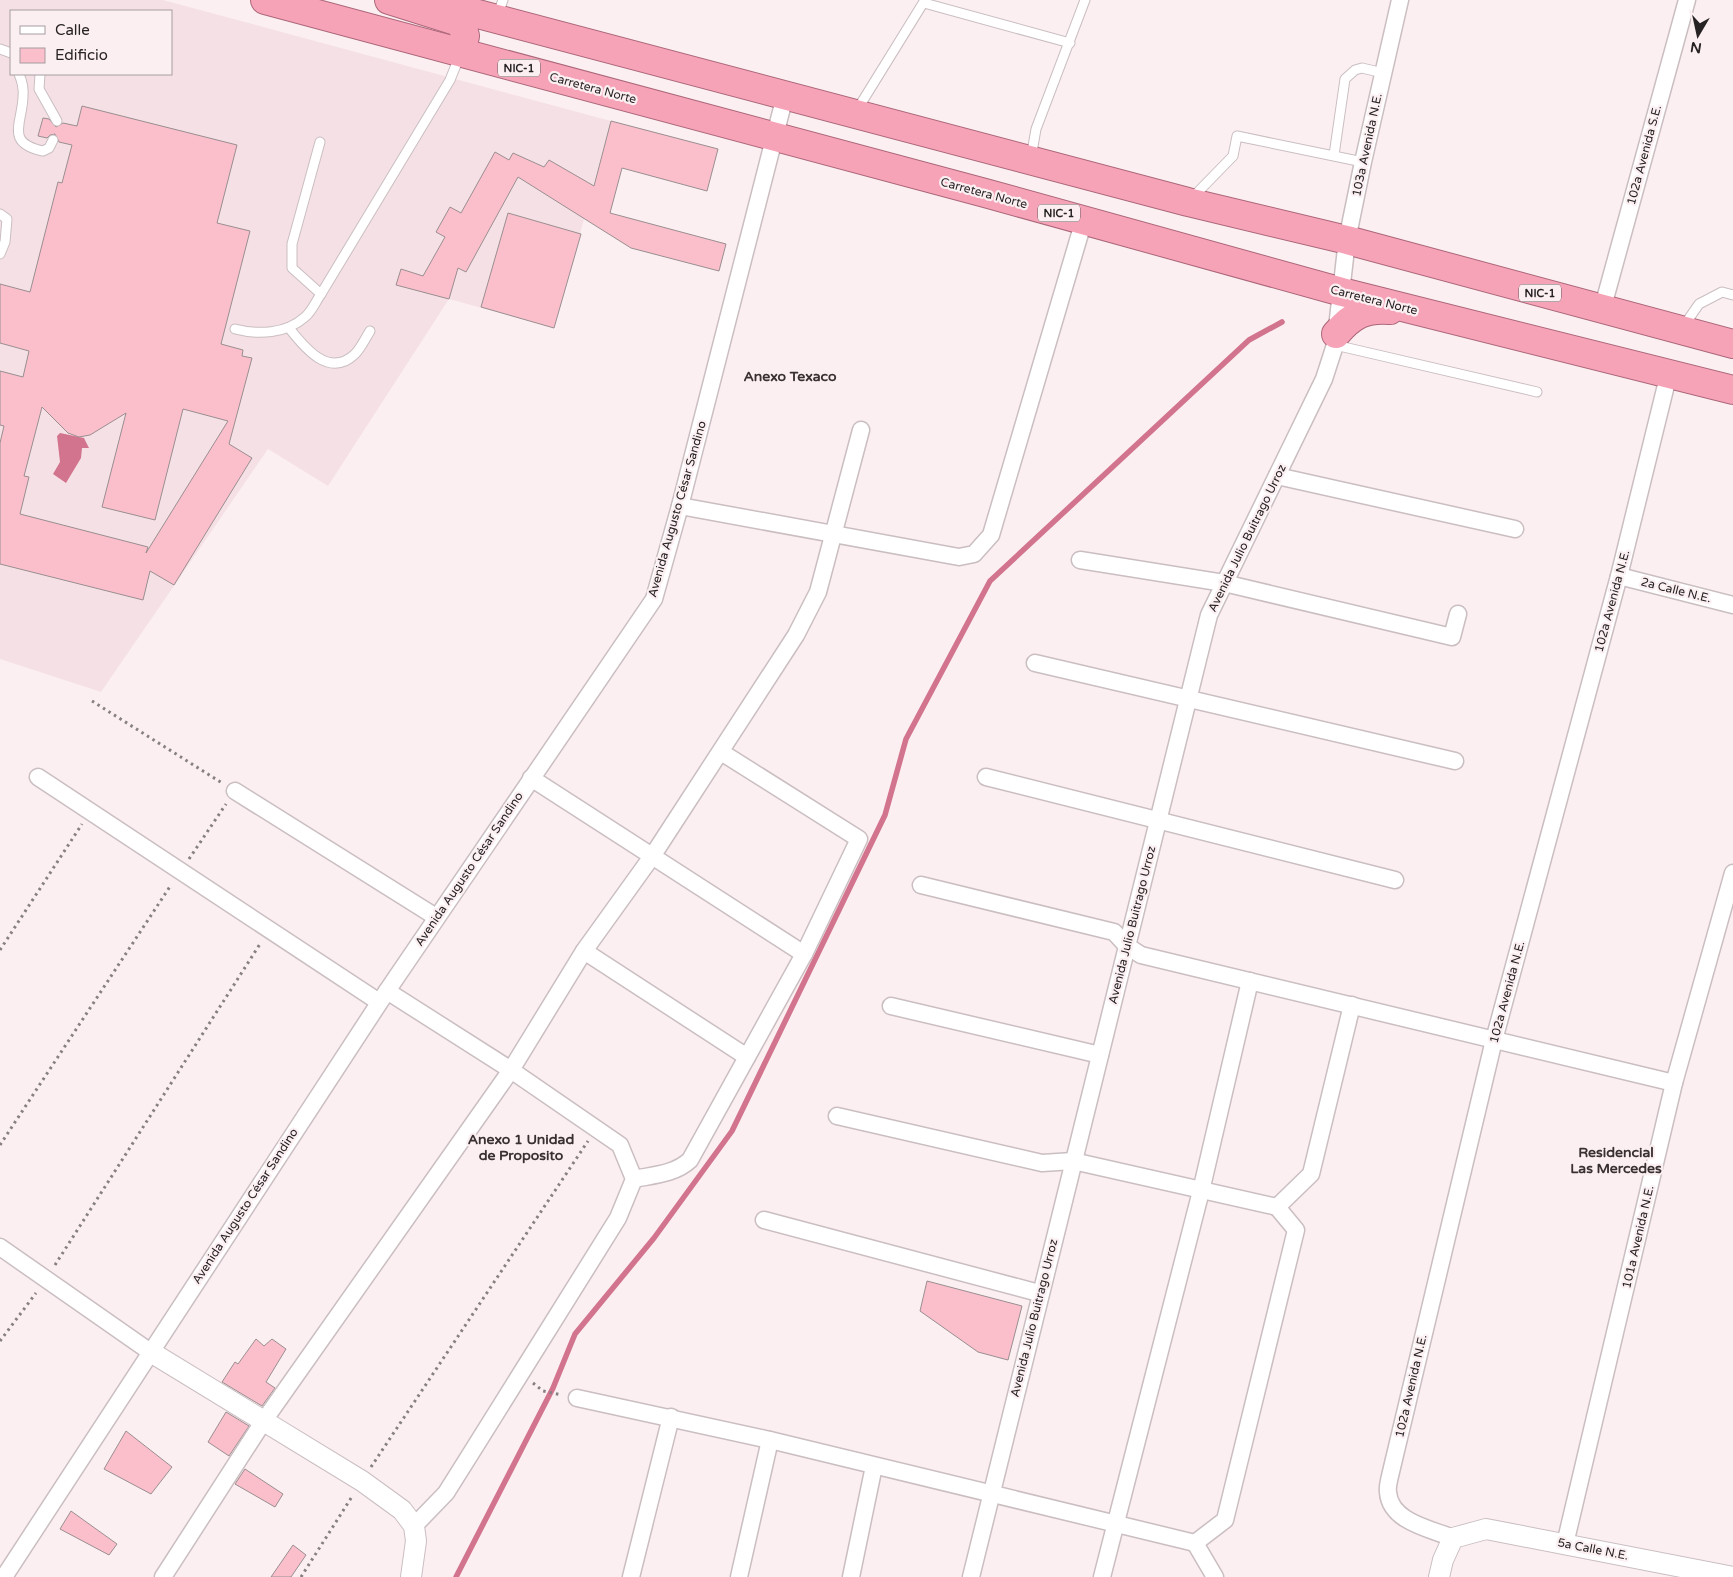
<svg xmlns="http://www.w3.org/2000/svg" width="1733" height="1577" viewBox="0 0 1733 1577" font-family="'Varela Round',sans-serif">
  <style>
    .built { fill: #f5e1e5; fill-rule: evenodd }
    .water { fill: #d2748e }
    .lines { fill: none; stroke-linecap: round; stroke-linejoin: round }
    .stream { stroke: #d2748e; stroke-width: 5.5 }
    .building { fill: #fbbfcc; stroke: #998e90; fill-rule: evenodd }
    .service-casing { stroke: #cabec1; stroke-width: 11 }
    .minor-casing { stroke: #cabec1; stroke-width: 19 }
    .tertiary-casing { stroke: #cabec1; stroke-width: 22 }
    .trunk-casing { stroke: #ac6779; stroke-width: 30 }
    .path { stroke: #878082; stroke-width: 3; stroke-dasharray: 2.5 4; stroke-linecap: butt }
    .service { stroke: #fff; stroke-width: 9 }
    .minor { stroke: #fff; stroke-width: 16 }
    .tertiary { stroke: #fff; stroke-width: 20 }
    .trunk { stroke: #f6a3b8; stroke-width: 28 }
    .labels { text-anchor: middle; stroke-width: 4.5; stroke-linejoin: round; paint-order: stroke }
    .shield { fill: #fbeff2; stroke: #676062; stroke-width: 1 }
    .shield-label { font-size: 11px; font-weight: bold; fill: #272324 }
    .street-label { font-size: 12px; fill: #272324; stroke: #fbeff2 }
    .neighbourhood-label { font-size: 14px; font-weight: bold; fill: #393032; stroke: #fbeff2 }
  </style>
  <rect width="100%" height="100%" fill="#fbeff2"/>
  <path class="built" d="M 0,0 L 163,0 L 611,121 L 554,328 L 449,299 L 328,486 L 268,449 L 101,692 L 0,659 ZM 11,11 L 171,11 L 171,74 L 11,74 Z"/>
  <polygon class="water" points="60,433 84,438 89,448 82,448 81,458 66,483 53,474 60,462 57,436"/>
  <g class="lines">
    <polyline class="stream" points="456,1577 553,1388 575,1334 654,1238 732,1131 885,815 906,739 990,581 1249,340 1282,322"/>
  </g>
  <g class="building">
    <path d="M 82,106 L 237,145 L 217,223 L 250,231 L 221,344 L 243,350 L 242,356 L 252,358 L 229,444 L 252,458 L 174,585 L 150,571 L 143,600 L 0,564 L 0,443 L 4,426 L 0,425 L 0,371 L 23,377 L 29,351 L 0,343 L 0,284 L 30,292 L 58,182 L 62,183 L 72,145 L 59,142 L 55,134 L 50,135 L 47,138 L 38,136 L 43,118 L 49,119 L 56,127 L 63,123 L 77,126 ZM 42,407 L 68,433 L 79,437 L 90,435 L 126,413 L 102,507 L 155,520 L 183,409 L 228,421 L 146,553 L 148,547 L 20,514 L 29,477 L 24,476 Z"/>
    <polygon points="611,121 718,149 707,191 622,168 610,213 726,244 719,271 631,248 518,177 466,272 458,268 449,299 396,285 401,269 423,276 445,237 436,232 450,207 461,213 495,152 509,160 513,153 544,167 549,160 594,186"/>
    <polygon points="508,213 581,234 554,328 481,307"/>
    <polygon points="927,1281 1022,1306 1008,1360 978,1352 920,1311"/>
    <polygon points="256,1339 264,1346 272,1339 286,1349 266,1382 275,1388 262,1406 222,1382 235,1362 238,1364"/>
    <polygon points="226,1412 249,1426 229,1456 208,1442"/>
    <polygon points="126,1431 172,1467 151,1494 104,1469"/>
    <polygon points="245,1469 283,1494 275,1507 235,1484"/>
    <polygon points="71,1511 117,1544 109,1555 60,1529"/>
    <polygon points="293,1545 306,1555 291,1577 271,1577"/>
  </g>
  <g class="lines">
    <defs>
      <g id="service">
        <polyline points="924,3 1070,43"/>
        <polyline points="497,16 503,0"/>
        <polyline points="0,49 11,53"/>
        <path d="M 19,74 C 22,81 24,88 23,97 C 22,124 5,143 43,151 L 49,148 L 53,140"/>
        <polyline points="40,74 39,89 57,121"/>
        <polyline points="857,110 925,0"/>
        <polyline points="320,142 292,244 292,268 321,294 450,80 460,55"/>
        <polyline points="1334,155 1345,79 1355,70 1362,68 1383,73"/>
        <polyline points="1031,158 1036,129 1085,0"/>
        <polyline points="1192,198 1233,156 1237,136 1363,162"/>
        <polyline points="0,214 7,219 5,242 0,254"/>
        <polyline points="1683,327 1699,304 1722,292 1733,295"/>
        <path d="M 289,328 C 304,347 329,379 355,354 C 361,348 365,339 370,331"/>
        <path d="M 235,329 C 258,335 286,334 305,317 C 312,311 316,301 321,294"/>
        <polyline points="1335,345 1537,392"/>
      </g>
      <g id="minor">
        <polyline points="1602,310 1687,0"/>
        <polyline points="1277,476 1515,529"/>
        <polyline points="680,506 959,557 974,554 991,535 1084,220"/>
        <polyline points="1080,560 1224,583 1452,637 1458,614"/>
        <polyline points="1619,576 1733,605"/>
        <polyline points="1035,663 1455,761"/>
        <polyline points="38,777 379,1002"/>
        <polyline points="986,777 1395,880"/>
        <polyline points="531,778 804,954"/>
        <polyline points="235,791 436,917"/>
        <polyline points="921,885 1114,932 1127,946 1141,955 1674,1083"/>
        <polyline points="584,951 747,1057"/>
        <polyline points="387,991 511,1070 620,1145 634,1179 618,1218 468,1458 446,1493 414,1526"/>
        <polyline points="891,1006 1100,1055"/>
        <polyline points="837,1116 1042,1163 1073,1161 1277,1207"/>
        <path d="M 634,1179 C 654,1175 675,1174 690,1160 L 804,954 L 859,839 L 721,752"/>
        <polyline points="764,1220 1039,1293"/>
        <polyline points="0,1247 149,1351"/>
        <polyline points="577,1398 770,1440 1195,1543"/>
        <path d="M 1453,1538 C 1431,1529 1390,1522 1388,1492 C 1387,1487 1389,1481 1390,1476 L 1494,1040 L 1619,576 L 1669,373"/>
        <polyline points="1565,1544 1674,1083 1733,873"/>
        <polyline points="4,1577 387,991 654,599 680,506 785,96"/>
        <polyline points="163,1577 263,1422 511,1070 584,951 653,855 796,635 818,592 861,430"/>
        <polyline points="631,1577 671,1417"/>
        <polyline points="739,1577 770,1440"/>
        <polyline points="851,1577 874,1466"/>
        <polyline points="971,1577 1209,615 1324,379 1335,345 1347,240 1363,162 1400,0"/>
        <polyline points="1102,1577 1201,1191 1250,981"/>
        <polyline points="1215,1577 1195,1543 1225,1520 1296,1230 1277,1207 1311,1174 1352,1005"/>
      </g>
      <g id="tertiary">
        <polyline points="149,1351 362,1481 402,1510 414,1526 416,1541 411,1577"/>
        <polyline points="1439,1577 1443,1560 1453,1538 1486,1529 1733,1577"/>
      </g>
      <g id="trunk">
        <polyline points="265,0 985,193 1342,292 1733,390"/>
        <polyline points="389,0 462,23 465,36 461,52"/>
        <polyline points="425,0 1188,202 1347,240 1733,344"/>
        <path d="M 1336,334 C 1352,315 1365,308 1390,310"/>
      </g>
    </defs>
    <use href="#service" class="service-casing"/>
    <use href="#minor" class="minor-casing"/>
    <use href="#tertiary" class="tertiary-casing"/>
    <use href="#trunk" class="trunk-casing"/>
    <g class="path">
      <polyline points="92,701 222,783"/>
      <polyline points="189,859 226,804"/>
      <polyline points="0,950 82,824"/>
      <polyline points="0,1145 171,885"/>
      <polyline points="55,1265 260,944"/>
      <polyline points="0,1341 36,1293"/>
      <polyline points="533,1383 543,1391 562,1395"/>
      <polyline points="371,1467 588,1141"/>
      <polyline points="301,1577 353,1495"/>
    </g>
    <use href="#service" class="service"/>
    <use href="#minor" class="minor"/>
    <use href="#tertiary" class="tertiary"/>
    <use href="#trunk" class="trunk"/>
  </g>
  <g class="labels">
    <g class="shield">
      <rect x="498" y="59.5" width="42" height="17" rx="4"/>
      <rect x="1038" y="204.5" width="42" height="17" rx="4"/>
      <rect x="1519" y="284.5" width="42" height="17" rx="4"/>
    </g>
    <g class="shield-label">
      <text x="519" y="72">NIC-1</text>
      <text x="1059" y="217">NIC-1</text>
      <text x="1540" y="297">NIC-1</text>
    </g>
    <g class="street-label">
      <text transform="translate(593 88) rotate(15)" y="4">Carretera Norte</text>
      <text transform="translate(1367 145) rotate(-78)" y="4">103a Avenida N.E.</text>
      <text transform="translate(1644 155) rotate(-75)" y="4">102a Avenida S.E.</text>
      <text transform="translate(984 193) rotate(15)" y="4">Carretera Norte</text>
      <text transform="translate(1374 300) rotate(14)" y="4">Carretera Norte</text>
      <text transform="translate(677 509) rotate(-74)" y="4">Avenida Augusto César Sandino</text>
      <text transform="translate(1247 538) rotate(-64)" y="4">Avenida Julio Buitrago Urroz</text>
      <text transform="translate(1676 590) rotate(14)" y="4">2a Calle N.E.</text>
      <text transform="translate(1612 601) rotate(-75)" y="4">102a Avenida N.E.</text>
      <text transform="translate(469 869) rotate(-56)" y="4">Avenida Augusto César Sandino</text>
      <text transform="translate(1132 925) rotate(-76)" y="4">Avenida Julio Buitrago Urroz</text>
      <text transform="translate(1507 992) rotate(-75)" y="4">102a Avenida N.E.</text>
      <text transform="translate(245 1206) rotate(-57)" y="4">Avenida Augusto César Sandino</text>
      <text transform="translate(1638 1237) rotate(-77)" y="4">101a Avenida N.E.</text>
      <text transform="translate(1034 1318) rotate(-76)" y="4">Avenida Julio Buitrago Urroz</text>
      <text transform="translate(1411 1386) rotate(-77)" y="4">102a Avenida N.E.</text>
      <text transform="translate(1593 1549) rotate(11)" y="4">5a Calle N.E.</text>
    </g>
    <g class="neighbourhood-label">
      <text x="790" y="381">Anexo Texaco</text>
      <text x="521" y="1144">Anexo 1 Unidad<tspan x="521" dy="16">de Proposito</tspan></text>
      <text x="1616" y="1157">Residencial<tspan x="1616" dy="16">Las Mercedes</tspan></text>
    </g>
  </g>
  <rect x="10" y="10" width="162" height="65" fill="#fbeff2" stroke="#a69da0"/>
  <rect x="20" y="26" width="25" height="8" fill="#ffffff" stroke="#a69da0"/>
  <text x="55" y="35" font-size="15" fill="#272324">Calle</text>
  <rect x="20" y="48" width="25" height="15" fill="#fbbfcc" stroke="#a69da0"/>
  <text x="55" y="60" font-size="15" fill="#272324">Edificio</text>
  <g transform="translate(1698 35) rotate(189)" stroke="#fbeff2" stroke-width="4" paint-order="stroke">
  <path d="M0-4L9 19L0 12L-9 19Z" fill="#272324"/>
  <text y="-8" font-size="14" font-weight="bold" text-anchor="middle" fill="#272324">N</text>
  </g>
</svg>
